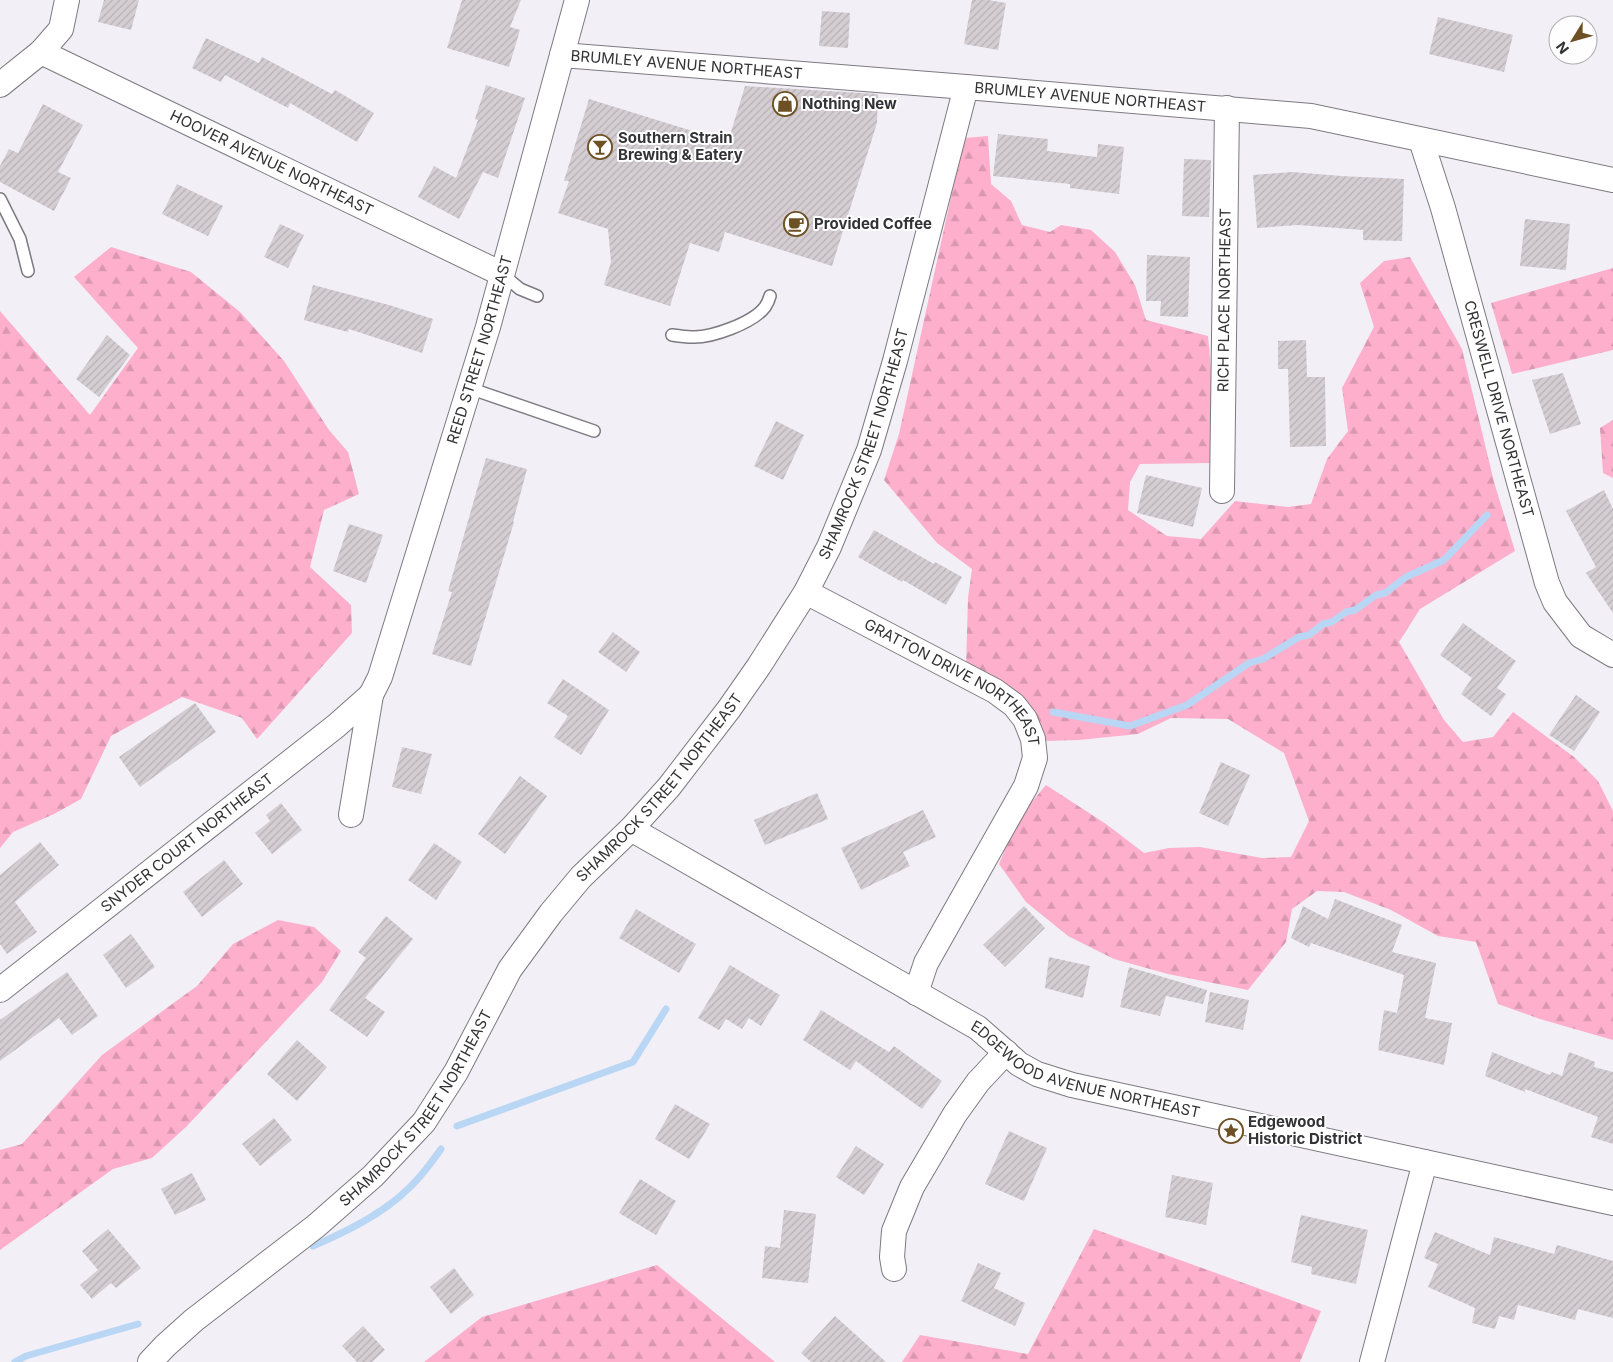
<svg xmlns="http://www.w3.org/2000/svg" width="1613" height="1362" viewBox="0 0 1613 1362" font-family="Inter,sans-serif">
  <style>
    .forest { fill: url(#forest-firs) }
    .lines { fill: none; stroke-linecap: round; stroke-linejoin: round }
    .stream { stroke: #b9d7f4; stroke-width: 7 }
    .building { fill: url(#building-hatch) }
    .lane-casing { stroke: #7d7a81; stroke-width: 14 }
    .street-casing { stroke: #7d7a81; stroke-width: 26 }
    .lane { stroke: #fff; stroke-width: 11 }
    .street { stroke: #fff; stroke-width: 24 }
    .labels { text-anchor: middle; stroke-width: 4; stroke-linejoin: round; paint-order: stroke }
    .street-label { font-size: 15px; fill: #333235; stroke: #fefeff }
    .poi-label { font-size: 15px; font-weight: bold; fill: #333235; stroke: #fefeff; text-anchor: start }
  </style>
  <defs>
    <pattern id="forest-firs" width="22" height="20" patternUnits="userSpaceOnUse" patternTransform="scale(1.25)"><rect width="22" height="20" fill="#fdafcc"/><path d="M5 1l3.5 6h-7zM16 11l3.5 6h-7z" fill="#d997b0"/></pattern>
    <pattern id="building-hatch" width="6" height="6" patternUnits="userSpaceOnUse" patternTransform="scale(1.25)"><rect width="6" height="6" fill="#d4ced3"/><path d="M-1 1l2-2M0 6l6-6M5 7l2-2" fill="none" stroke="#b6b1b6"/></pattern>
  </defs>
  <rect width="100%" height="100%" fill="#f2eff6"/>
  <g class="forest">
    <polygon points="988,136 991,184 1011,201 1022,225 1050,232 1061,225 1091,230 1115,252 1135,285 1146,320 1208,336 1217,434 1212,463 1140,464 1130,482 1128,510 1167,536 1201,539 1235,501 1288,507 1311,504 1327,459 1348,431 1342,388 1374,327 1360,283 1384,261 1410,257 1462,349 1494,482 1515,551 1420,609 1399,642 1444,720 1463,742 1493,737 1513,712 1574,757 1598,781 1613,811 1613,1040 1540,1019 1498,1004 1476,942 1438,936 1391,910 1344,892 1317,891 1292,909 1286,942 1248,990 1168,974 1114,959 1068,936 1026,902 999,864 1018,818 1046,785 1106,824 1144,853 1169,848 1200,847 1262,858 1291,857 1309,821 1284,753 1228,719 1171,718 1138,734 1079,740 1046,741 1020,700 966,668 968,598 972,569 937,543 884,480 899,434 964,138"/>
    <polygon points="111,247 191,272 240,312 284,361 329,430 348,452 359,494 324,510 310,567 351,605 352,633 257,739 242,718 182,697 111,736 81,799 54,814 13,832 0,848 0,311 90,415 138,348 74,277"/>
    <polygon points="1613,268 1613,350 1512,374 1491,303"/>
    <polygon points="1613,420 1613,478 1603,473 1600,428"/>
    <polygon points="278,920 314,927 341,951 322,982 187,1126 152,1158 113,1169 0,1250 0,1150 22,1144 102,1055 197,986 233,944"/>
    <polygon points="1094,1229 1321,1311 1300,1362 902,1362 920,1335 1028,1354"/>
    <polygon points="657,1265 775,1362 424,1362 482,1317"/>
  </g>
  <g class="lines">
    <g class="stream">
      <polyline points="1053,712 1130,726 1187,705 1249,663 1263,659 1299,637 1309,635 1323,624 1332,622 1346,612 1355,610 1376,595 1385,593 1406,577 1444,560 1487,515"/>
      <polyline points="457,1126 633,1062 666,1009"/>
      <path d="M 313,1246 C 346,1232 383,1214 409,1188 C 422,1176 431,1163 441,1149"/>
      <polyline points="15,1362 26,1356 138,1324"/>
    </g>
  </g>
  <g class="building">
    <polygon points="104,0 139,0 131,30 98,22"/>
    <polygon points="462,0 521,0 510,27 520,30 509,67 447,48"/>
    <polygon points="972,0 988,0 1006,3 998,50 964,44"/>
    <polygon points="822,11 850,13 848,48 819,46"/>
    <polygon points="1438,17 1513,35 1504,72 1429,54"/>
    <polygon points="206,38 259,63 262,57 332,94 335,90 374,113 357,142 290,103 288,108 225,75 221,82 192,68"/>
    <polygon points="486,85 525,98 498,178 483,172 459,219 418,197 434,166 456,178 478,120 475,119"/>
    <polygon points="745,86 878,94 877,123 832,266 725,232 719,252 690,243 670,306 604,285 611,262 608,229 558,213 569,181 564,181 589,99 728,142"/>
    <polygon points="43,104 83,125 58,172 71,178 54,211 0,182 0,166 9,149 18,153"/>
    <polygon points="998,134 1048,139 1047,151 1097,157 1098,144 1124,147 1119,194 1070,188 1070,184 993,176"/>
    <polygon points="1184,159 1211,160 1209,217 1182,216"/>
    <polygon points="1292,172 1341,176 1404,179 1402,241 1363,240 1363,230 1298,225 1257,228 1253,175"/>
    <polygon points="177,184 223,206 208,236 162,214"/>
    <polygon points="1525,219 1570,224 1566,270 1520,266"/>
    <polygon points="280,224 304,235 288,268 264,257"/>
    <polygon points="1147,255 1190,257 1188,317 1160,316 1161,301 1146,301"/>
    <polygon points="313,285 389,305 433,319 422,353 349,329 348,332 304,320"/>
    <polygon points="107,335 130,355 99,397 76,379"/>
    <polygon points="1306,340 1307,377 1325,377 1326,446 1290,447 1288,369 1278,369 1278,341"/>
    <polygon points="1563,373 1581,424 1550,434 1532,380"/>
    <polygon points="776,421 804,435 783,480 754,466"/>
    <polygon points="486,458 527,469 513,522 514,522 471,666 432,654 452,592 448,591"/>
    <polygon points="1146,475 1202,488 1193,527 1137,513"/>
    <polygon points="1604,490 1613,509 1613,613 1586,573 1596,567 1566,511"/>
    <polygon points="349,524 383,535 366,583 333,571"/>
    <polygon points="874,530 934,564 935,562 962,577 946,605 903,580 902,582 858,557"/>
    <polygon points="1463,623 1516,661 1497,688 1506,694 1491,716 1461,694 1472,678 1440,655"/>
    <polygon points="613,632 640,652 626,672 598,652"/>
    <polygon points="563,679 609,710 581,755 554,737 568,716 547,703"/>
    <polygon points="1576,695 1600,712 1574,751 1549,735"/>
    <polygon points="195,703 216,732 140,787 119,757"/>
    <polygon points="402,747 432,754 421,794 392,787"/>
    <polygon points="1221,762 1250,775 1228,826 1199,813"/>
    <polygon points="520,776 547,796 505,854 478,834"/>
    <polygon points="817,793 828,819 765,845 754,820"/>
    <polygon points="281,803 302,830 272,854 255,833 270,821 266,815"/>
    <polygon points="923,810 936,837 903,852 910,866 861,890 841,848"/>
    <polygon points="40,842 59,865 15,902 37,932 7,954 0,944 0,875"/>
    <polygon points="434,843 462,862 436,900 408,880"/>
    <polygon points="224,860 243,884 202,917 183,892"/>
    <polygon points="1335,899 1402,925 1392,952 1436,963 1425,1018 1452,1023 1444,1065 1378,1050 1384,1010 1397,1013 1404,975 1311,943 1309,947 1291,938 1303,906 1328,919"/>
    <polygon points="1024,906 1045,928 1005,967 983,945"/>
    <polygon points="636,909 696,944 679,973 619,938"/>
    <polygon points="386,916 413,939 365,998 385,1012 367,1037 329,1010 366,958 358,952"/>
    <polygon points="131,934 155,967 126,988 103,955"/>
    <polygon points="1049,957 1090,966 1083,998 1045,988"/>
    <polygon points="730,965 780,995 761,1026 749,1018 742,1029 726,1019 719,1030 698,1018"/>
    <polygon points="1129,967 1207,990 1203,1004 1166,996 1160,1016 1120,1007"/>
    <polygon points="67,972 98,1016 72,1035 59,1018 0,1061 0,1020"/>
    <polygon points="1210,992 1249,1000 1243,1030 1205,1022"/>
    <polygon points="821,1010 889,1052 894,1046 942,1081 922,1109 856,1061 850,1070 803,1040"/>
    <polygon points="297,1040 327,1067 297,1101 267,1074"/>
    <polygon points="1492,1052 1550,1075 1552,1072 1562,1076 1569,1052 1595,1062 1594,1067 1613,1072 1613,1144 1591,1137 1598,1117 1525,1089 1525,1092 1485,1076"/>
    <polygon points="675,1104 710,1124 689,1159 655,1139"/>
    <polygon points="274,1118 292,1140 260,1166 242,1144"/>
    <polygon points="1009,1131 1047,1148 1024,1201 985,1184"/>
    <polygon points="856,1146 884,1164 864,1195 836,1177"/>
    <polygon points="192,1173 206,1200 175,1215 161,1189"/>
    <polygon points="1172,1175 1213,1183 1206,1225 1165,1217"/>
    <polygon points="640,1179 676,1201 656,1235 619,1213"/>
    <polygon points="784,1210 816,1214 808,1283 762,1278 765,1246 780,1248"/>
    <polygon points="1301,1215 1368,1230 1356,1284 1311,1274 1312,1267 1291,1262"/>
    <polygon points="108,1229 141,1268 116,1288 111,1283 92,1299 80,1285 98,1270 82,1251"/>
    <polygon points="1435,1232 1490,1255 1494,1237 1554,1254 1557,1245 1613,1261 1613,1318 1578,1309 1575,1320 1518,1305 1514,1320 1499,1316 1495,1329 1472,1323 1475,1308 1428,1287 1438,1264 1424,1258"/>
    <polygon points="978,1263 1001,1273 994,1288 1025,1303 1015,1326 961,1301"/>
    <polygon points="454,1268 474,1295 451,1314 430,1287"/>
    <polygon points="835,1316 886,1362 811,1362 801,1353"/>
    <polygon points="363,1326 385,1350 372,1362 357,1362 342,1346"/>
  </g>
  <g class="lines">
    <defs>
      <g id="lane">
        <polyline points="0,199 20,239 28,271"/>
        <polyline points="502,274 520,289 537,296"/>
        <path d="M 672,335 C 679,336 686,337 692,337 C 711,338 753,323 765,307 C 767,304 769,300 770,296"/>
        <polyline points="469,388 594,431"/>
      </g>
      <g id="street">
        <path id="s1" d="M 41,52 L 502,274"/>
        <path id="s2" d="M 562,55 L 966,87 L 1311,116 L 1613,180"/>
        <polyline points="0,85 41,52 61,29 67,0"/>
        <path id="s3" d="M 1421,140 L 1443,208 L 1547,583 L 1555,602 L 1581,636 L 1613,655"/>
        <path id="s4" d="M 1222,491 L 1227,108"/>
        <path id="s5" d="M 806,592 L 995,691 L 1014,705 L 1025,719 L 1033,739 L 1035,758 L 1026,786 L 926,963 L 916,993"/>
        <path id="s6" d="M 351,815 L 371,695 L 380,677 L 488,327 L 577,0"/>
        <path id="s7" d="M 631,829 L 978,1028 L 1019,1064 L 1037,1074 L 1072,1085 L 1613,1203"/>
        <path id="s8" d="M 0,990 L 336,726 L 371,695"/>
        <polyline points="894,1269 892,1257 894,1231 912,1187 955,1114 978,1082 1006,1052"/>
        <path id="s9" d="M 150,1362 L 165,1346 L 194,1320 L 316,1226 L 373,1176 L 424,1122 L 456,1072 L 510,969 L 551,913 L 581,877 L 631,829 L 669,787 L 729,709 L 759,666 L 806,592 L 829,547 L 869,450 L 895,361 L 966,87"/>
        <polyline points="1372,1362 1425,1162"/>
      </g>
    </defs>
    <use href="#lane" class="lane-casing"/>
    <use href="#street" class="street-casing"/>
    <use href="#lane" class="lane"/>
    <use href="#street" class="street"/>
  </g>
  <defs>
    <symbol id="shop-ring" viewBox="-11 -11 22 22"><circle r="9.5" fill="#fefeff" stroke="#6d5024" stroke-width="1.5"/><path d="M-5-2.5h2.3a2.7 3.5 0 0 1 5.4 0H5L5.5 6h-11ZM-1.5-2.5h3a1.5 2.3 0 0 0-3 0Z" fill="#6d5024"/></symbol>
    <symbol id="bar-ring" viewBox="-11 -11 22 22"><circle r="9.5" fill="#fefeff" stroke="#6d5024" stroke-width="1.5"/><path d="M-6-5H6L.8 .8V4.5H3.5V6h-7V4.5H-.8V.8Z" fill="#6d5024"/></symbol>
    <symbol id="cafe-ring" viewBox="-11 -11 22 22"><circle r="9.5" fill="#fefeff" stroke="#6d5024" stroke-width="1.5"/><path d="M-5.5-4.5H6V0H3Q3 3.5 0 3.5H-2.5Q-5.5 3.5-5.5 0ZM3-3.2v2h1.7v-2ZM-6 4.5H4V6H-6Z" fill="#6d5024"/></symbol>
    <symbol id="sight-ring" viewBox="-11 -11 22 22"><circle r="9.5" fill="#fefeff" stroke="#6d5024" stroke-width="1.5"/><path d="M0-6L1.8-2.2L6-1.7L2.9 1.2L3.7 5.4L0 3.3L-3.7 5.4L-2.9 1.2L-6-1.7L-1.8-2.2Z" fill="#6d5024"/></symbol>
  </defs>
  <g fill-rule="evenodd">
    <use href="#shop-ring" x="771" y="90" width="28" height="28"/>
    <use href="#bar-ring" x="586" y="133" width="28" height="28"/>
    <use href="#cafe-ring" x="782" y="210" width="28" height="28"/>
    <use href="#sight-ring" x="1217" y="1117" width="28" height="28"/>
  </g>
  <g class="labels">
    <g class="street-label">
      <text dy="5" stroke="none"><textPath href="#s2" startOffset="125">BRUMLEY AVENUE NORTHEAST</textPath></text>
      <text dy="5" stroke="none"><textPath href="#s2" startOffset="530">BRUMLEY AVENUE NORTHEAST</textPath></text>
      <text dy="5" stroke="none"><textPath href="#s1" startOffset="256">HOOVER AVENUE NORTHEAST</textPath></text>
      <text dy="5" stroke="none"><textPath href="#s4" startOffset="191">RICH PLACE NORTHEAST</textPath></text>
      <text dy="5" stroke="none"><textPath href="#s6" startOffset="484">REED STREET NORTHEAST</textPath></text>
      <text dy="5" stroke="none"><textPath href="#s3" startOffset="280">CRESWELL DRIVE NORTHEAST</textPath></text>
      <text dy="5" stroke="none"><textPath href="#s9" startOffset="1181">SHAMROCK STREET NORTHEAST</textPath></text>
      <text dy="5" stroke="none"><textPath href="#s5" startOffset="175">GRATTON DRIVE NORTHEAST</textPath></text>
      <text dy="5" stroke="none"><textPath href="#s9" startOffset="776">SHAMROCK STREET NORTHEAST</textPath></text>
      <text dy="5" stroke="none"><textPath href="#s8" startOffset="238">SNYDER COURT NORTHEAST</textPath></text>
      <text dy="5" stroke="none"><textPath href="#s7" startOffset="518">EDGEWOOD AVENUE NORTHEAST</textPath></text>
      <text dy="5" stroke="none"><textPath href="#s9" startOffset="371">SHAMROCK STREET NORTHEAST</textPath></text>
    </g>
    <g class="poi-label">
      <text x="802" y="109">Nothing New</text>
      <text x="618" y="143">Southern Strain<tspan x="618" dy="17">Brewing &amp; Eatery</tspan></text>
      <text x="814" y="229">Provided Coffee</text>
      <text x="1248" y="1127">Edgewood<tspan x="1248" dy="17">Historic District</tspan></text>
    </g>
  </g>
  <g transform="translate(1573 40) rotate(233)"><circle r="24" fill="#fefeff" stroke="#adacae"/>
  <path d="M0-4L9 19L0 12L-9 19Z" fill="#6d5024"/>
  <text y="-8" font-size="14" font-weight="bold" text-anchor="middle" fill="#333235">N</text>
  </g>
</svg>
